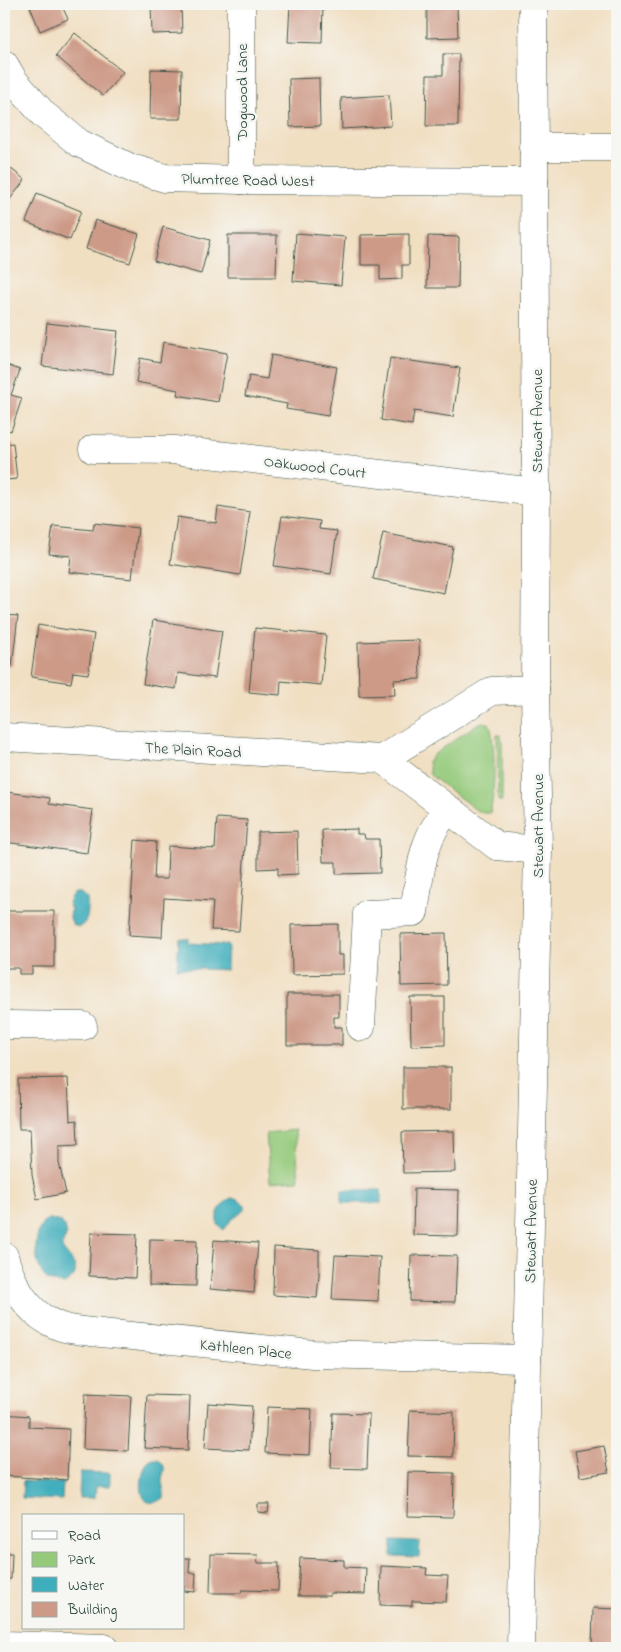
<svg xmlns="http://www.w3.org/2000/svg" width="621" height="1652" viewBox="0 0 621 1652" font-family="'Indie Flower',sans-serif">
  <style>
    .green { fill: #95ca7b; stroke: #5a8458 }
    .water { fill: #3faebc; stroke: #2f7678 }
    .building { fill: #cd9a87 }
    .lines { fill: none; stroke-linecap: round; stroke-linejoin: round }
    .minor-casing { stroke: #3e5549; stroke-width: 29 }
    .minor { stroke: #fff; stroke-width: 28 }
    .labels { text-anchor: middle; stroke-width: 5; stroke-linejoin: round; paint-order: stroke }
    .street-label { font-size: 16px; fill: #1f3d34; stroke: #f6f6f2 }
  </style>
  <rect width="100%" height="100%" fill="#f6f6f2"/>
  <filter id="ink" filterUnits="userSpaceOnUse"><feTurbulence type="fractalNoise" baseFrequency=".02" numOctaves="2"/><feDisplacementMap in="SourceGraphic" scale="10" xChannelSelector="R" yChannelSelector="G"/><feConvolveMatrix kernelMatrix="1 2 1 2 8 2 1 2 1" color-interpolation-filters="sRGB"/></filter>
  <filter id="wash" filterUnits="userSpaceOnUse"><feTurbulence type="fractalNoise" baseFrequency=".0096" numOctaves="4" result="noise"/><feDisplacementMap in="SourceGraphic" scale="20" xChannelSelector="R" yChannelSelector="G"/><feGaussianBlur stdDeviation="1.12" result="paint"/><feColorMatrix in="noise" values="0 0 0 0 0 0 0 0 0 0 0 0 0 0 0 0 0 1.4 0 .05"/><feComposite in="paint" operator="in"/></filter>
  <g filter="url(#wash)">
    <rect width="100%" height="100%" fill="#f1dfc2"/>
    <g class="green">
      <path d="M 483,722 L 489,723 C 496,738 495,797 490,813 L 483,813 L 476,810 L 430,775 L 428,762 L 432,756 L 477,724 Z"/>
      <polygon points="497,735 501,735 502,742 502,801 498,801"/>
      <polygon points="295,1130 299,1180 270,1182 266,1133"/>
    </g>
    <g class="water">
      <path d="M 75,893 L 81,893 L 87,899 C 88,909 90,922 79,927 L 73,925 L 70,918 L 71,910 L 68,902 L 72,895 Z"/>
      <polygon points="179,938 188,938 188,943 228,945 227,970 177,968"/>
      <rect x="342" y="1190" width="39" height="13"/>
      <path d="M 231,1198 L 238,1199 L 246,1207 C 241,1215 230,1218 225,1229 L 222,1229 C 210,1219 221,1204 231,1198 Z"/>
      <path d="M 48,1219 C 58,1219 68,1225 66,1236 C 65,1241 62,1243 62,1248 C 73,1263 85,1272 64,1284 C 59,1283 53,1283 48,1280 C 33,1269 31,1229 48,1219 Z"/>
      <path d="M 150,1459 L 158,1459 C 167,1466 164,1470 162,1479 C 161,1485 165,1489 164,1495 C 163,1499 160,1501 156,1502 C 135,1508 140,1468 150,1459 Z"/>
      <polygon points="80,1472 110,1473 110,1486 96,1486 95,1498 79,1498"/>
      <polygon points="23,1481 63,1483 62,1500 22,1498"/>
      <polygon points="392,1541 420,1542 419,1557 391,1556"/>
    </g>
    <g id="blocks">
      <g class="building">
        <polygon points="29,4 61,4 68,19 40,31"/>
        <polygon points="151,4 181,4 182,33 152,34"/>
        <polygon points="290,4 323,4 322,43 288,42"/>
        <polygon points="427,4 457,4 458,37 427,38"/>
        <polygon points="75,33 123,72 103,96 56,56"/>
        <polygon points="443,54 459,54 458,126 426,126 427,75 443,75"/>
        <polygon points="151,69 182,70 181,119 150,119"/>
        <polygon points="319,78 320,126 290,127 289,79"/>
        <polygon points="389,95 391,126 342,129 341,98"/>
        <polygon points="4,163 25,180 4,207"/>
        <polygon points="37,193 81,211 70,240 26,222"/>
        <polygon points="95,220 139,234 130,263 86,249"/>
        <polygon points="163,227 210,240 201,274 154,261"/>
        <polygon points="296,233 345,237 341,285 293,281"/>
        <polygon points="409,234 409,265 402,265 402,279 380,280 380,265 361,265 361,235"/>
        <polygon points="228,235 277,235 276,277 228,277"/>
        <polygon points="428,236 459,237 458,288 427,288"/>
        <polygon points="47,323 118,331 113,374 42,366"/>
        <polygon points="163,342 227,353 218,402 177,395 178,390 136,382 140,358 160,362"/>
        <polygon points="271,355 337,367 328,416 286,409 287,404 245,396 249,376 267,379"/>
        <polygon points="390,358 460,368 453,417 414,411 412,425 381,420"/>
        <polygon points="4,364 20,370 11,395 22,398 11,431 4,429"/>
        <polygon points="13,443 17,479 6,480 9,507 4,507 4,444"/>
        <polygon points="218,507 250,512 240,575 170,564 177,517 216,523"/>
        <polygon points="282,516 320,521 319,529 337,531 331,574 274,566"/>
        <polygon points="94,523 138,528 132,579 69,572 71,556 49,554 53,526 93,530"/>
        <polygon points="383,533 453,547 444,593 373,579"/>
        <polygon points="4,615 18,616 12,666 4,665"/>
        <polygon points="153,620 222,631 215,678 178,673 176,689 143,684"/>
        <polygon points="38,625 94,634 88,674 73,672 71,683 31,677"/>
        <polygon points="255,628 326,635 321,685 281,681 280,695 249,692"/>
        <polygon points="419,640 420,679 394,680 395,695 359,696 358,642"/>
        <polygon points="7,792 50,798 49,804 93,810 87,853 4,842 4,821"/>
        <polygon points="217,818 247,820 239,931 211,930 213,901 164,898 162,937 129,935 135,840 156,842 154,879 167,879 168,846 215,849"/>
        <polygon points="357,829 357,834 364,834 365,839 379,839 380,873 336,874 336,862 323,862 322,830"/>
        <polygon points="297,831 298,874 278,875 278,868 258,869 258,832"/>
        <polygon points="4,911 54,911 54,967 32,967 32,974 19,974 19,968 4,968"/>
        <polygon points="338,924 338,955 343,955 343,974 292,975 291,925"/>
        <polygon points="446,933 447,985 401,986 400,934"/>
        <polygon points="287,994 339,994 339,1017 334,1017 334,1027 342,1027 342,1045 287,1045"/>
        <polygon points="410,997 445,997 445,1045 411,1046"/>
        <rect x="403" y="1067" width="48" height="42"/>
        <polygon points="68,1078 70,1121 77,1120 78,1145 59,1146 59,1163 66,1193 37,1199 32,1175 30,1129 19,1129 18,1079"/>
        <polygon points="454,1131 455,1172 403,1173 402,1132"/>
        <polygon points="414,1189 459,1190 458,1236 413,1235"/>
        <polygon points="91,1233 137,1234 135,1278 89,1276"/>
        <polygon points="150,1239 197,1240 196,1286 149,1285"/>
        <polygon points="214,1240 258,1243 254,1293 210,1289"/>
        <polygon points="274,1247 319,1250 319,1275 317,1298 273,1295"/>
        <polygon points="335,1255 380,1257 378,1301 332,1299"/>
        <polygon points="411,1255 457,1256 455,1302 410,1301"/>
        <polygon points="85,1394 131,1396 128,1451 83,1449"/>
        <polygon points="147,1395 190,1396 188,1450 144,1448"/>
        <polygon points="208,1403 252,1406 249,1450 205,1448"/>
        <polygon points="267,1407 312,1409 310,1455 265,1453"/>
        <polygon points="410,1410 454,1412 453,1457 408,1456"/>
        <polygon points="333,1413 369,1414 367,1469 331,1468"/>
        <polygon points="4,1414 29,1416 29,1427 69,1429 67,1480 4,1476"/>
        <polygon points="604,1446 609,1472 580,1477 575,1451"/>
        <polygon points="408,1472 454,1473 453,1517 407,1516"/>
        <polygon points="258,1504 269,1504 268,1513 258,1512"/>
        <polygon points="4,1553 12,1553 11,1579 4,1579"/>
        <polygon points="211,1554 258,1555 257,1563 279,1563 278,1591 242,1590 241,1593 210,1593"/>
        <polygon points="184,1558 190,1558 189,1573 196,1573 195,1592 184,1591"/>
        <polygon points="300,1558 344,1560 344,1567 366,1568 365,1594 330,1593 330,1596 298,1596"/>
        <polygon points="381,1566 427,1568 426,1575 448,1576 446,1602 412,1601 412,1606 380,1605"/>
        <polygon points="593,1608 617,1609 617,1648 592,1648"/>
      </g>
    </g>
  </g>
  <g filter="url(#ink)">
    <use href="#blocks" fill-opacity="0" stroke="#3e5549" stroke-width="1"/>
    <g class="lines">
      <defs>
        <g id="minor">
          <polyline points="4,64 14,81 44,115 79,143 131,168 165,178 241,180 534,182"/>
          <polyline points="533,147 617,147"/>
          <polyline points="241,180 241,4"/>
          <polyline points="93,449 174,450 536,492"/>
          <polyline points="4,737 382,759 497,846 538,850"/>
          <polyline points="382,759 492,691 535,689"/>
          <polyline points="4,1025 83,1026"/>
          <path d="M 361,1027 L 367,914 L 414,912 C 420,877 421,835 449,810"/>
          <path d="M 4,1256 C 12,1285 27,1313 56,1325 C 67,1330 80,1330 91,1332 L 313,1354 L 527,1359"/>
          <polyline points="4,1645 104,1648"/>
          <polyline points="521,1648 538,850 535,689 536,492 533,4"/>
        </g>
      </defs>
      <use href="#minor" class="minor-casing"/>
      <use href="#minor" class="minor"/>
    </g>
  </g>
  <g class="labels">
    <g class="street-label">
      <text transform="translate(241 92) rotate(-90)" y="6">Dogwood Lane</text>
      <text transform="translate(248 179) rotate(1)" y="6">Plumtree Road West</text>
      <text transform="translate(536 421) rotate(-90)" y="6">Stewart Avenue</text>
      <text transform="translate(315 466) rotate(7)" y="6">Oakwood Court</text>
      <text transform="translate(193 749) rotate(3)" y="6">The Plain Road</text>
      <text transform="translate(537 826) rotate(-90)" y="6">Stewart Avenue</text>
      <text transform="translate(530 1231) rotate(-89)" y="6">Stewart Avenue</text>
      <text transform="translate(246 1348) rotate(6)" y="6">Kathleen Place</text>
    </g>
  </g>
  <rect width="621" height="1652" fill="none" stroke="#f6f6f2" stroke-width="20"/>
  <rect x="22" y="1514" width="162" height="115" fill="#f6f6f2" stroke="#a0aca6"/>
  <rect x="32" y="1531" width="25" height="8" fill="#ffffff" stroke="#a0aca6"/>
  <text x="68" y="1540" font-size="15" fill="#1f3d34">Road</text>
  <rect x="32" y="1552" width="25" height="15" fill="#95ca7b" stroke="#a0aca6"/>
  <text x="68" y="1564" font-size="15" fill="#1f3d34">Park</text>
  <rect x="32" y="1577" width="25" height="15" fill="#3faebc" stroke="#a0aca6"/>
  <text x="68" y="1590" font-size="15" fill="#1f3d34">Water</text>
  <rect x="32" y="1602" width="25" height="15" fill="#cd9a87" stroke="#a0aca6"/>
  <text x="68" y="1614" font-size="15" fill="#1f3d34">Building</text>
</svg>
